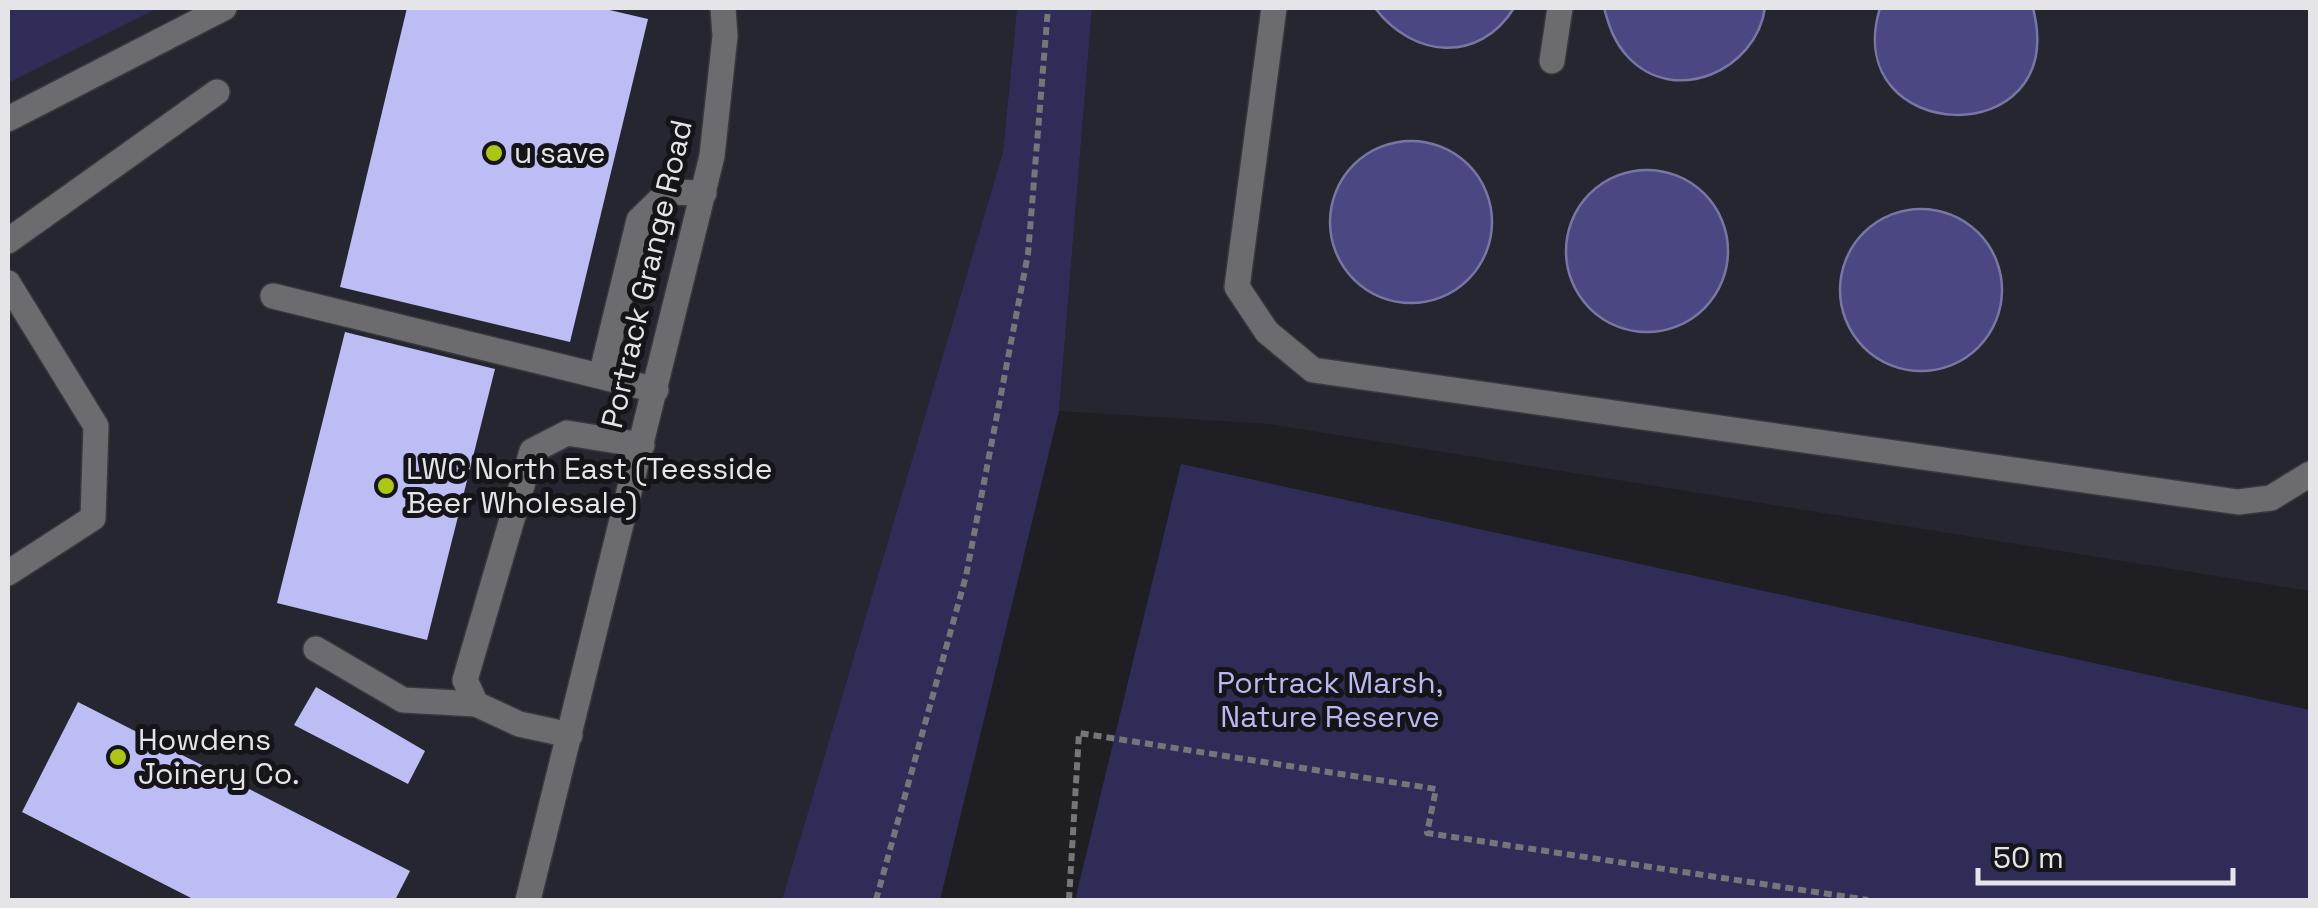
<svg xmlns="http://www.w3.org/2000/svg" width="2318" height="908" viewBox="0 0 2318 908" font-family="'Space Grotesk',sans-serif">
  <style>
    .built { fill: #262630 }
    .green { fill: #2f2d57 }
    .water { fill: #4a4783; stroke: #7876a2; stroke-width: 2.5 }
    .building { fill: #bcbdf5 }
    .lines { fill: none; stroke-linecap: round; stroke-linejoin: round }
    .minor-casing { stroke: #39393d; stroke-width: 28 }
    .path { stroke: #76767a; stroke-width: 6; stroke-dasharray: 8 5; stroke-linecap: butt }
    .minor { stroke: #6b6b70; stroke-width: 25 }
    .poi-dot { fill: #acc612; stroke: #151519; stroke-width: 4 }
    .labels { text-anchor: middle; stroke-width: 10; stroke-linejoin: round; paint-order: stroke }
    .poi-label { font-size: 30px; fill: #e5e5e9; stroke: #151519; text-anchor: start }
    .street-label { font-size: 30px; fill: #e5e5e9; stroke: #151519 }
    .park-label { font-size: 30px; fill: #b8b9f0; stroke: #151519 }
  </style>
  <rect width="100%" height="100%" fill="#1e1e23"/>
  <g class="built">
    <polygon points="158,8 1017,8 1003,152 782,900 8,900 8,83"/>
    <polygon points="1092,8 2310,8 2310,591 1269,424 1059,411"/>
  </g>
  <g class="green">
    <polygon points="8,8 158,8 8,83"/>
    <polygon points="1017,8 1092,8 1059,411 940,900 782,900 1003,152"/>
    <polygon points="1181,464 2310,710 2310,900 1075,900"/>
  </g>
  <g class="water">
    <path d="M 1375,8 L 1514,8 C 1479,64 1413,58 1375,8 Z"/>
    <path d="M 1604,8 L 1765,8 C 1756,70 1675,107 1628,57 C 1614,42 1609,26 1604,8 Z"/>
    <path d="M 1880,8 L 2033,8 C 2071,156 1838,145 1880,8 Z"/>
    <circle cx="1411" cy="222" r="81"/>
    <circle cx="1647" cy="251" r="81"/>
    <circle cx="1921" cy="290" r="81"/>
  </g>
  <g class="building">
    <polygon points="407,8 601,8 648,19 570,342 340,287"/>
    <polygon points="345,332 495,369 427,640 277,603"/>
    <polygon points="316,687 425,751 408,784 294,725"/>
    <polygon points="78,702 410,871 395,900 195,900 22,812"/>
  </g>
  <g class="lines">
    <defs>
      <g id="minor">
        <polyline points="1274,8 1237,287 1267,332 1313,370 2238,502 2271,498 2310,474"/>
        <polyline points="1552,61 1560,8"/>
        <polyline points="8,119 224,8"/>
        <polyline points="8,241 217,92"/>
        <polyline points="8,283 96,426 93,518 8,573"/>
        <polyline points="273,296 656,390"/>
        <polyline points="601,376 639,220 668,192 704,193"/>
        <polyline points="316,649 403,700 476,704"/>
        <polyline points="570,735 519,724 476,704 465,680 532,451 567,433 642,445"/>
        <polyline points="528,900 712,156 725,36 723,8"/>
      </g>
    </defs>
    <use href="#minor" class="minor-casing"/>
    <g class="path">
      <polyline points="876,900 966,576 1028,254 1048,8"/>
      <polyline points="1069,900 1079,733 1436,789 1427,833 1868,900"/>
    </g>
    <use href="#minor" class="minor"/>
  </g>
  <g class="poi-dot">
    <circle cx="494" cy="153" r="10"/>
    <circle cx="386" cy="486" r="10"/>
    <circle cx="118" cy="757" r="10"/>
  </g>
  <g class="labels">
    <g class="poi-label">
      <text x="514" y="163">u save</text>
      <text x="406" y="479">LWC North East (Teesside<tspan x="406" dy="34">Beer Wholesale)</tspan></text>
      <text x="138" y="750">Howdens<tspan x="138" dy="34">Joinery Co.</tspan></text>
    </g>
    <g class="street-label">
      <text transform="translate(647 274) rotate(-77)" y="10">Portrack Grange Road</text>
    </g>
    <g class="park-label">
      <text x="1330" y="693">Portrack Marsh,<tspan x="1330" dy="34">Nature Reserve</tspan></text>
    </g>
  </g>
  <rect width="2318" height="908" fill="none" stroke="#e5e5e9" stroke-width="20"/>
  <path d="M1978 868v15h255v-15" fill="none" stroke="#e5e5e9" stroke-width="5"/>
  <text x="1993" y="868" font-size="30" fill="#e5e5e9" stroke="#151519" stroke-width="8" paint-order="stroke">50 m</text>
</svg>
